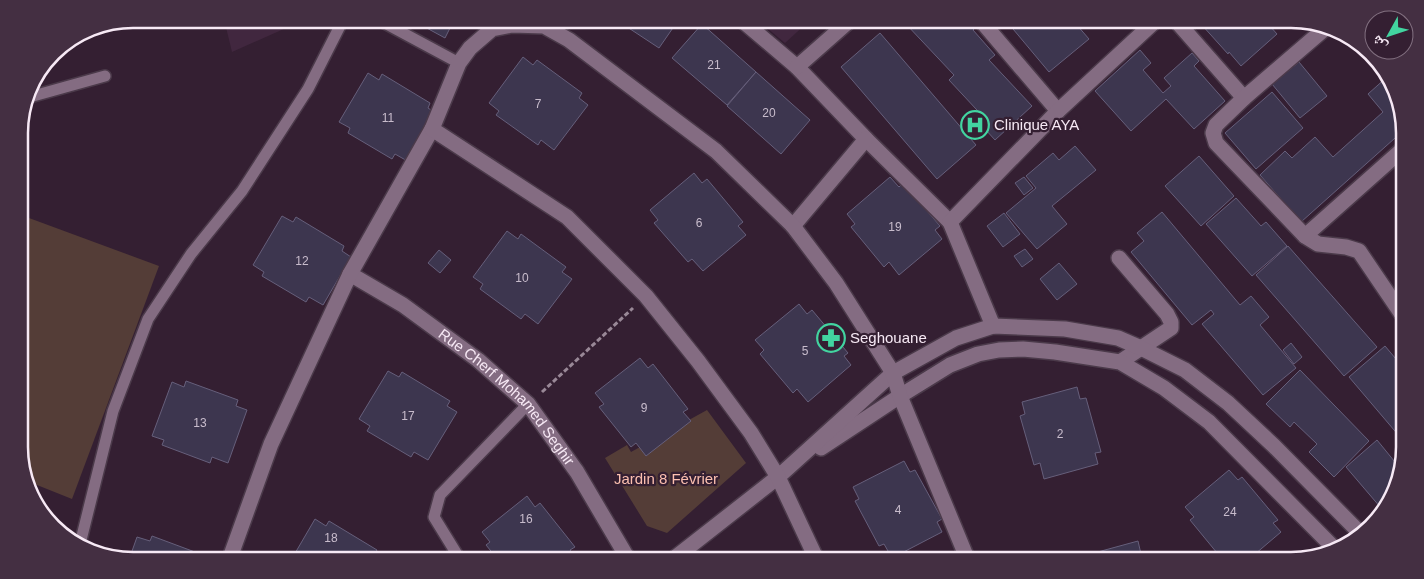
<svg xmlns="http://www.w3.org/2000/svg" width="1424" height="579" viewBox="0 0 1424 579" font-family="Arial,'Noto Naskh Arabic',sans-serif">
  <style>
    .built { fill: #41273f }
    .green { fill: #543d37 }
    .building { fill: #3d364f; stroke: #665f7b }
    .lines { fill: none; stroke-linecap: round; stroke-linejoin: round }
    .lane-casing { stroke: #4b3a4a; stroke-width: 14 }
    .street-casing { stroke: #4b3a4a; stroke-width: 18 }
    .path { stroke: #998897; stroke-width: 3; stroke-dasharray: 5 2.5; stroke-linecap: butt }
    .lane { stroke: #846c82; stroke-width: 11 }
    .street { stroke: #846c82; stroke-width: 15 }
    .labels { text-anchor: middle; stroke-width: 4.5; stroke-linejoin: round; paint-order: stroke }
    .number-label { font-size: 12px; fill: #c8bccc }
    .poi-label { font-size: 15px; fill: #f7e9f5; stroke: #341f32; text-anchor: start }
    .street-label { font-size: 15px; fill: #f7e9f5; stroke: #341f32 }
    .park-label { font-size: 15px; fill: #fcc0b0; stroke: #341f32 }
    .rim { fill: none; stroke: #f7e9f5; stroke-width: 2.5 }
  </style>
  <rect width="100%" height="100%" fill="#341f32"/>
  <g class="built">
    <polygon points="224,19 304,20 232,52"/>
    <polygon points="760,22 808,22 785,43"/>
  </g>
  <g class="green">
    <polygon points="29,218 159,266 72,499 27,481 21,469 20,241"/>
    <polygon points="707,410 746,463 667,533 647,526 605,458 627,445 631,452"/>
  </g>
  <g class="building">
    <polygon points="248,19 262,19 262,20 250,25"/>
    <polygon points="412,20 454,20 445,38"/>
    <polygon points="618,21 677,22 659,48"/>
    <polygon points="905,23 969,23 974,29 973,30 995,55 989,60 1032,106 995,140 985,129 990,124 949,80 954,75"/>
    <polygon points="1008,23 1076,24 1089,39 1049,72"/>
    <polygon points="702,24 756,72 727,105 672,58"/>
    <polygon points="1201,24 1269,25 1277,34 1241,66 1229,52 1228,54"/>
    <polygon points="880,33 976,145 937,179 841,67"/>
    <polygon points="1140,50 1151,63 1143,70 1163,93 1171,86 1164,78 1192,53 1199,61 1194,66 1225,101 1194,129 1166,99 1131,131 1095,91"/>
    <polygon points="523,57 533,65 537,60 582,93 579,98 588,105 554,150 541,140 538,145 496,115 499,111 489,103"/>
    <polygon points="1299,62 1327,96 1300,118 1272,84"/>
    <polygon points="756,72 810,120 781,154 727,106"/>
    <polygon points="368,73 379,80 382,74 430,103 428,108 437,114 409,162 395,154 392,159 348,133 350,128 339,122"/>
    <polygon points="1387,77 1404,117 1404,130 1301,222 1260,175 1285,151 1292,158 1315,137 1333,157 1383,112 1368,94"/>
    <polygon points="1272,92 1303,128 1256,169 1225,133"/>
    <polygon points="1075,146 1096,170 1052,206 1067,224 1037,249 1006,213 1036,188 1026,176 1053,153 1059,160"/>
    <polygon points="1199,156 1234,196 1201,226 1165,186"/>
    <polygon points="694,173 702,183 707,179 743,222 738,226 746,235 703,271 692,259 688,262 654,223 658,220 650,210"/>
    <polygon points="890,177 899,187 903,183 940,226 935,230 942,239 899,275 889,262 884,267 851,227 855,224 847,214"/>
    <polygon points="1024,177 1033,188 1024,195 1015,183"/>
    <polygon points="1236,198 1261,226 1266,222 1287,246 1252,276 1206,224"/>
    <polygon points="1162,212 1240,305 1251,296 1269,317 1260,325 1296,368 1263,395 1202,324 1214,314 1211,310 1192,325 1131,252 1144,241 1137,233"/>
    <polygon points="1004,213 1020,234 1003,247 987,226"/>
    <polygon points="282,216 293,222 296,217 344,246 342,251 351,257 323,305 309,297 306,302 262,276 264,272 253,265"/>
    <polygon points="507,231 518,239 521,234 566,267 562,272 572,279 538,324 525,314 521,319 480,289 483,284 473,277"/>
    <polygon points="1288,246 1377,347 1344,376 1256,275"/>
    <polygon points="1025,249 1033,259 1022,267 1014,256"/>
    <polygon points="439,250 451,260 440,273 428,263"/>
    <polygon points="1059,263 1077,284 1057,300 1040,279"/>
    <polygon points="799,304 807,314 812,310 848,353 844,356 851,365 808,402 797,389 793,393 760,354 764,350 755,340"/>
    <polygon points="1291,343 1302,357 1294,364 1283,350"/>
    <polygon points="1385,346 1401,365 1400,437 1349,377"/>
    <polygon points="640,358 648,368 653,364 688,409 683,412 691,421 646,456 636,443 631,447 599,407 604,404 595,393"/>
    <polygon points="1300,370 1369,441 1334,477 1309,452 1317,444 1294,422 1290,427 1266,404"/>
    <polygon points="388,371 399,377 402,372 450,401 447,406 457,412 428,460 414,452 411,457 367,431 370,426 359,419"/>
    <polygon points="186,381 238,400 236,406 247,410 228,463 212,457 210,463 162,445 164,440 152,436 172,382 184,387"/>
    <polygon points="1077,387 1080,399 1086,398 1101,452 1095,453 1098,464 1044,479 1040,463 1034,465 1020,416 1025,414 1022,402"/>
    <polygon points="1377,440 1399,467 1399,483 1381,508 1346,467"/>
    <polygon points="904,461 910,472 915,470 942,519 937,522 942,532 892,558 884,544 879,546 855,501 859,499 853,487"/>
    <polygon points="1229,470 1238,480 1242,477 1278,520 1273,523 1281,532 1248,560 1231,560 1227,555 1222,559 1190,520 1194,517 1185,507"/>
    <polygon points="527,496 535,507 540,503 575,547 570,550 575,556 495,556 486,545 490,542 482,532"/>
    <polygon points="315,519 326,526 329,521 377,550 374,555 375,555 294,555"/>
    <polygon points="152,536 203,555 131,554 137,537 150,541"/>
    <polygon points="1138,541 1141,554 1147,552 1149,559 1084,559 1083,556"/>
  </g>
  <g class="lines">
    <defs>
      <g id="lane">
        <polyline points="379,20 459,63"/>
        <polyline points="26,98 105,76"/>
        <polyline points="80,544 113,411 148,319 191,254 242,191 308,89 343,20"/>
        <polyline points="458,556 434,517 440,495 528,404"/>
      </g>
      <g id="street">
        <polyline points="744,22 797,67 866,139 950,222"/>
        <polyline points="983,23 1058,111"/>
        <polyline points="1179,24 1244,98"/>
        <polyline points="1329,25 1244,98 1216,125 1213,133 1216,143 1305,236 1318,244 1346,247 1359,251 1401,313"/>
        <polyline points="797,67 848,22"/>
        <polyline points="793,226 866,139"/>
        <polyline points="1305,236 1404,148"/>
        <polyline points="1119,258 1167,314 1171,322 1171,328 1120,362"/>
        <path id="s1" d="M 350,274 L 403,305 L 478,360 L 528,404 L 577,472 L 627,557"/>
        <polyline points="993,326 950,222 1058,111 1152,24"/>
        <polyline points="821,448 900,396 950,365 978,354 999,350 1023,349 1055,352 1120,362 1164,388 1209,422 1333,547"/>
        <polyline points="231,555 271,444 350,274 432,129"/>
        <polyline points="676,557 778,477 893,373 956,338 993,326 1065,329 1118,338 1141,348 1185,370 1228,403 1274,446 1362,535"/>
        <polyline points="816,558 778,477 751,433 698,361 646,296 567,217 432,129 459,63 470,48 492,29 512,25 544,26 569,40 716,151 793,226 836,283 893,373 900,396 967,558"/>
      </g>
    </defs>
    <use href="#lane" class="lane-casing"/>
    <use href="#street" class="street-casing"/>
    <polyline class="path" points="542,392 633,308"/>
    <use href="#lane" class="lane"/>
    <use href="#street" class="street"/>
  </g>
  <defs>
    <symbol id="hospital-ring" viewBox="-11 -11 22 22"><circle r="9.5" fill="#341f32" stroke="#42d4a0" stroke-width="1.5"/><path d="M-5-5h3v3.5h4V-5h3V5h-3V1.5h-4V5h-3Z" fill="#42d4a0"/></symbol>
    <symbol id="pharmacy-ring" viewBox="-11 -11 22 22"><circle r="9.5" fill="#341f32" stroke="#42d4a0" stroke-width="1.5"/><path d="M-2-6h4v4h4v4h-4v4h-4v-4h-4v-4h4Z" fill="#42d4a0"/></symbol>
  </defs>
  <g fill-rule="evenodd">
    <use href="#hospital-ring" x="959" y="109" width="32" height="32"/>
    <use href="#pharmacy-ring" x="815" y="322" width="32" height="32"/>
  </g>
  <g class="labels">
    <g class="number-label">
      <text x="714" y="69">21</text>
      <text x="538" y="108">7</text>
      <text x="769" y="117">20</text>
      <text x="388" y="122">11</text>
      <text x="699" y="227">6</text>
      <text x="895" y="231">19</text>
      <text x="302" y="265">12</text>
      <text x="522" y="282">10</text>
      <text x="805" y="355">5</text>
      <text x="644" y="412">9</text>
      <text x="408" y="420">17</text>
      <text x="200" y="427">13</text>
      <text x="1060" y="438">2</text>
      <text x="898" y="514">4</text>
      <text x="1230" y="516">24</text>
      <text x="526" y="523">16</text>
      <text x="331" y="542">18</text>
    </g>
    <g class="poi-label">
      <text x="994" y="130">Clinique AYA</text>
      <text x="850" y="343">Seghouane</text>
    </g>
    <g class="street-label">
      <text dy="5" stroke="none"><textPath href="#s1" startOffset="201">Rue Cherf Mohamed Seghir</textPath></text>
    </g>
    <g class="park-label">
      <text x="666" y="484">Jardin 8 Février</text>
    </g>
  </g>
  <path d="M0 0H1424V579H0ZM133 28H1291A105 105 0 0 1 1396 133V447A105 105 0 0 1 1291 552H133A105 105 0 0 1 28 447V133A105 105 0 0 1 133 28Z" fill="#442f42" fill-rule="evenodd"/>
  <path class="rim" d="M133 28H1291A105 105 0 0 1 1396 133V447A105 105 0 0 1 1291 552H133A105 105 0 0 1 28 447V133A105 105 0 0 1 133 28Z"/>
  <g transform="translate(1389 35) rotate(230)"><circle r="24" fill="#341f32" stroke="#827080"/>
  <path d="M0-4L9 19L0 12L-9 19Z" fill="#42d4a0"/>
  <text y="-8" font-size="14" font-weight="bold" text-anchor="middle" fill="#f7e9f5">ش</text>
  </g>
</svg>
